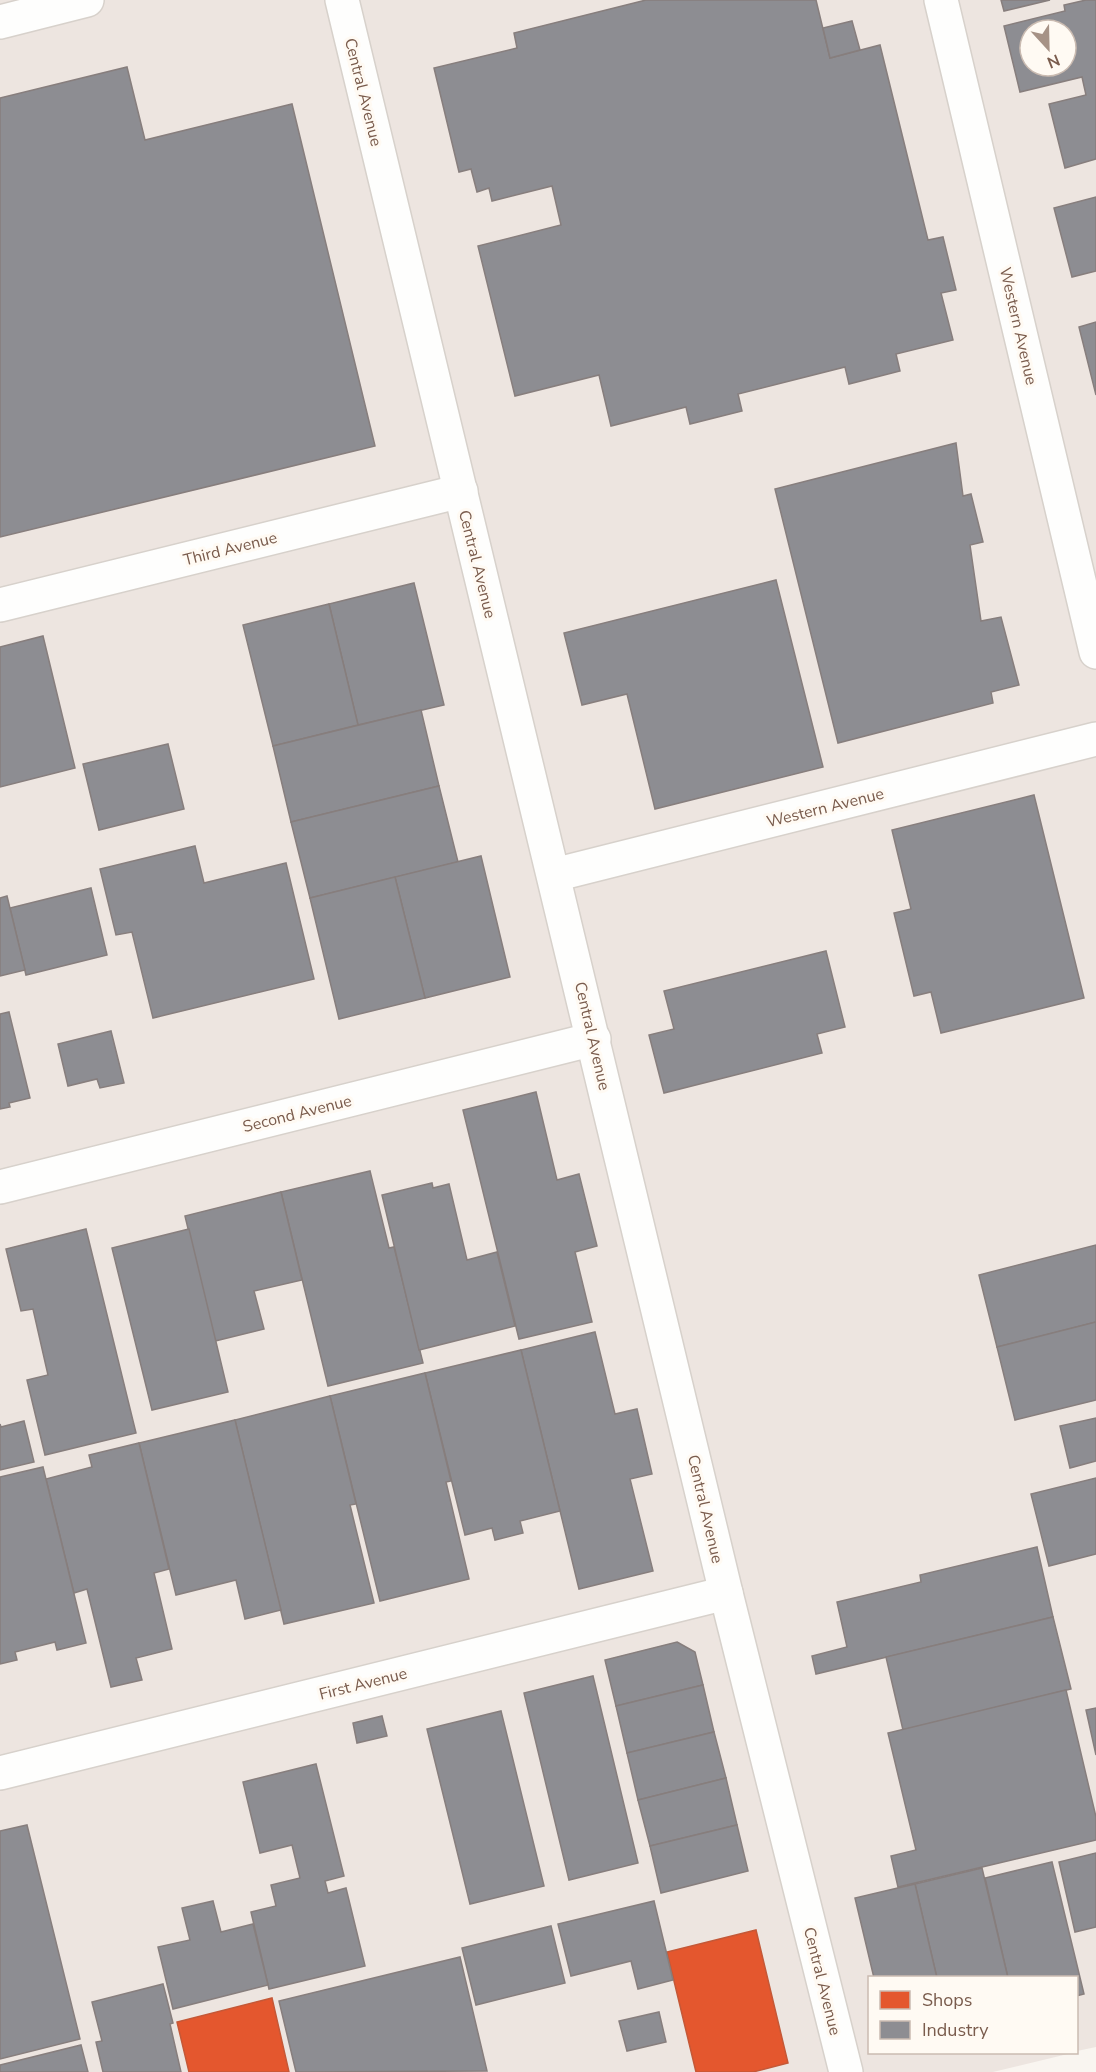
<svg xmlns="http://www.w3.org/2000/svg" width="1096" height="2072" viewBox="0 0 1096 2072" font-family="'Nunito Sans',sans-serif">
  <style>
    .industrial { fill: #ede5e0; fill-rule: evenodd }
    .shops { fill: #e4572e; stroke: #c45837; stroke-width: 1.5 }
    .industry { fill: #8d8d92; stroke: #877e7d; stroke-width: 1.5; fill-rule: evenodd }
    .lines { fill: none; stroke-linecap: round; stroke-linejoin: round }
    .minor-casing { stroke: #d7d1cb; stroke-width: 36 }
    .minor { stroke: #fefefd; stroke-width: 33 }
    .labels { text-anchor: middle; stroke-width: 6; stroke-linejoin: round; paint-order: stroke }
    .street-label { font-size: 16px; fill: #7a5c4d; stroke: #fffaf3 }
  </style>
  <rect width="100%" height="100%" fill="#f9f5f0"/>
  <path class="industrial" d="M 0,0 L 1096,0 L 1096,2047 L 1077,2051 L 1076,1978 L 870,1978 L 870,2052 L 1072,2053 L 993,2072 L 0,2072 ZM 1030,30 L 1066,30 L 1066,66 L 1030,66 Z"/>
  <g class="shops">
    <polygon points="756,1930 788,2063 753,2072 696,2072 667,1952"/>
    <polygon points="272,1998 289,2072 189,2072 177,2022"/>
  </g>
  <g class="industry">
    <polygon points="646,0 816,0 830,58 880,45 928,240 943,237 956,290 941,293 953,340 896,354 900,371 849,384 845,367 738,394 742,411 690,424 686,407 611,426 599,375 515,396 478,246 561,225 552,186 492,201 489,188 477,192 471,169 459,172 434,68 517,48 514,33"/>
    <polygon points="1001,0 1050,0 1004,11"/>
    <path d="M 1086,0 L 1096,0 L 1096,159 L 1065,168 L 1049,104 L 1086,95 L 1082,77 L 1020,92 L 1004,26 L 1065,11 L 1064,5 ZM 1030,30 L 1066,30 L 1066,66 L 1030,66 Z"/>
    <polygon points="852,21 860,50 830,58 823,28"/>
    <polygon points="127,67 145,140 292,104 375,446 0,537 0,98"/>
    <polygon points="1096,197 1096,271 1072,277 1054,208"/>
    <polygon points="1096,322 1096,395 1079,327"/>
    <polygon points="956,443 963,496 971,494 983,542 970,545 981,621 1001,617 1019,685 991,692 993,703 838,743 775,489"/>
    <polygon points="776,580 823,767 655,809 627,694 582,705 564,633"/>
    <polygon points="414,583 444,705 358,725 329,604"/>
    <polygon points="329,604 358,725 273,746 243,625"/>
    <polygon points="43,636 75,768 0,787 0,647"/>
    <polygon points="421,710 439,786 291,822 273,746"/>
    <polygon points="168,744 184,809 99,830 83,764"/>
    <polygon points="439,786 458,862 310,898 291,822"/>
    <polygon points="1034,795 1084,998 941,1033 931,992 914,996 894,913 911,909 892,830"/>
    <polygon points="195,846 204,883 286,863 314,979 153,1018 132,932 116,935 100,869"/>
    <polygon points="481,856 510,977 425,998 395,877"/>
    <polygon points="395,877 425,998 339,1019 310,898"/>
    <polygon points="91,888 107,955 26,975 10,908"/>
    <polygon points="7,896 25,970 0,976 0,898"/>
    <polygon points="826,951 845,1027 817,1034 822,1053 664,1093 649,1035 674,1029 664,991"/>
    <polygon points="9,1012 30,1098 9,1103 10,1107 0,1109 0,1014"/>
    <polygon points="111,1031 124,1083 100,1088 97,1079 68,1086 58,1044"/>
    <polygon points="536,1092 557,1180 579,1174 597,1246 575,1252 592,1322 519,1339 463,1110"/>
    <polygon points="370,1171 389,1248 394,1247 423,1363 328,1386 281,1192"/>
    <polygon points="432,1183 433,1188 449,1184 467,1260 497,1252 515,1326 419,1350 382,1195"/>
    <polygon points="281,1192 302,1280 254,1291 264,1329 215,1341 185,1216"/>
    <polygon points="86,1229 136,1433 45,1455 27,1380 48,1375 33,1309 21,1311 6,1249"/>
    <polygon points="189,1229 228,1392 152,1410 112,1248"/>
    <polygon points="1096,1245 1096,1322 997,1347 979,1275"/>
    <polygon points="1096,1322 1096,1400 1015,1420 997,1347"/>
    <polygon points="595,1332 615,1414 637,1409 652,1474 630,1479 653,1571 579,1589 521,1350"/>
    <polygon points="521,1350 560,1511 520,1521 523,1533 495,1540 492,1528 465,1535 425,1373"/>
    <polygon points="425,1373 451,1481 446,1482 469,1579 380,1601 330,1396"/>
    <polygon points="330,1396 356,1504 350,1505 374,1603 284,1624 235,1420"/>
    <polygon points="1096,1418 1096,1461 1070,1468 1060,1426"/>
    <polygon points="235,1420 281,1610 245,1619 236,1580 176,1595 139,1443"/>
    <polygon points="24,1421 34,1462 0,1470 0,1424 1,1427"/>
    <polygon points="139,1443 169,1569 154,1573 172,1649 136,1658 142,1680 111,1687 87,1589 74,1593 46,1479 92,1467 89,1455"/>
    <polygon points="43,1467 86,1643 57,1650 55,1642 15,1652 17,1660 0,1664 0,1477"/>
    <polygon points="1096,1478 1096,1554 1049,1566 1031,1494"/>
    <polygon points="1037,1547 1053,1617 816,1674 812,1656 847,1647 837,1602 921,1582 920,1575"/>
    <polygon points="1053,1617 1071,1689 903,1730 886,1657"/>
    <polygon points="677,1642 695,1652 703,1685 616,1706 605,1660"/>
    <polygon points="593,1676 638,1863 569,1880 524,1693"/>
    <polygon points="703,1685 714,1732 627,1753 616,1706"/>
    <polygon points="1066,1690 1096,1817 1096,1840 898,1887 891,1856 916,1850 888,1733"/>
    <polygon points="1096,1708 1096,1755 1086,1710"/>
    <polygon points="501,1711 544,1886 470,1904 427,1729"/>
    <polygon points="382,1716 387,1736 357,1743 353,1723"/>
    <polygon points="714,1732 726,1778 638,1800 627,1753"/>
    <polygon points="316,1764 344,1876 325,1881 328,1893 346,1888 365,1966 269,1989 251,1912 276,1906 271,1885 300,1878 292,1845 260,1853 243,1782"/>
    <polygon points="726,1778 737,1825 650,1846 638,1800"/>
    <polygon points="27,1825 80,2039 0,2059 0,1831"/>
    <polygon points="737,1825 748,1871 661,1893 650,1846"/>
    <polygon points="1096,1853 1096,1927 1075,1932 1059,1862"/>
    <polygon points="1052,1862 1084,1994 1076,1996 1076,1978 1008,1978 985,1878"/>
    <polygon points="982,1868 1008,1978 937,1978 915,1884"/>
    <polygon points="915,1884 937,1978 874,1978 855,1898"/>
    <polygon points="213,1901 221,1932 253,1924 268,1985 173,2009 158,1947 190,1940 182,1908"/>
    <polygon points="654,1901 673,1980 638,1989 631,1961 571,1976 558,1924"/>
    <polygon points="551,1926 565,1983 476,2005 462,1948"/>
    <polygon points="460,1957 487,2071 296,2072 279,2001"/>
    <polygon points="163,1984 173,2023 170,2024 181,2072 103,2072 96,2042 102,2041 92,2002"/>
    <polygon points="659,2012 666,2042 627,2051 619,2021"/>
    <polygon points="81,2045 88,2072 0,2072 0,2065"/>
  </g>
  <g class="lines">
    <defs>
      <g id="minor">
        <polyline points="342,0 726,1593 846,2072"/>
        <polyline points="941,0 1096,652"/>
        <polyline points="0,22 87,0"/>
        <polyline points="0,605 461,491"/>
        <polyline points="554,875 1096,739"/>
        <polyline points="0,1187 594,1039"/>
        <polyline points="0,1773 726,1593"/>
      </g>
    </defs>
    <use href="#minor" class="minor-casing"/>
    <use href="#minor" class="minor"/>
  </g>
  <g class="labels">
    <g class="street-label">
      <text transform="translate(364 92) rotate(76)" y="6">Central Avenue</text>
      <text transform="translate(1019 326) rotate(77)" y="6">Western Avenue</text>
      <text transform="translate(230 548) rotate(-14)" y="6">Third Avenue</text>
      <text transform="translate(478 564) rotate(76)" y="6">Central Avenue</text>
      <text transform="translate(825 807) rotate(-14)" y="6">Western Avenue</text>
      <text transform="translate(593 1036) rotate(77)" y="6">Central Avenue</text>
      <text transform="translate(297 1113) rotate(-14)" y="6">Second Avenue</text>
      <text transform="translate(706 1509) rotate(77)" y="6">Central Avenue</text>
      <text transform="translate(363 1683) rotate(-14)" y="6">First Avenue</text>
      <text transform="translate(823 1981) rotate(76)" y="6">Central Avenue</text>
    </g>
  </g>
  <rect x="868" y="1976" width="210" height="78" fill="#fffaf3" stroke="#cabbb1" stroke-width="1.5"/>
  <rect x="880" y="1991" width="30" height="18" fill="#e4572e" stroke="#cabbb1" stroke-width="1.5"/>
  <text x="922" y="2006" font-size="18" fill="#7a5c4d">Shops</text>
  <rect x="880" y="2021" width="30" height="18" fill="#8d8d92" stroke="#cabbb1" stroke-width="1.5"/>
  <text x="922" y="2036" font-size="18" fill="#7a5c4d">Industry</text>
  <g transform="translate(1048 48) rotate(158)"><circle r="28" fill="#fffaf3" stroke="#cabbb1" stroke-width="1.5"/>
  <path d="M0-4.5L10 22L0 15L-10 22Z" fill="#a69286"/>
  <text y="-9" font-size="16" font-weight="bold" text-anchor="middle" fill="#7a5c4d">N</text>
  </g>
</svg>
